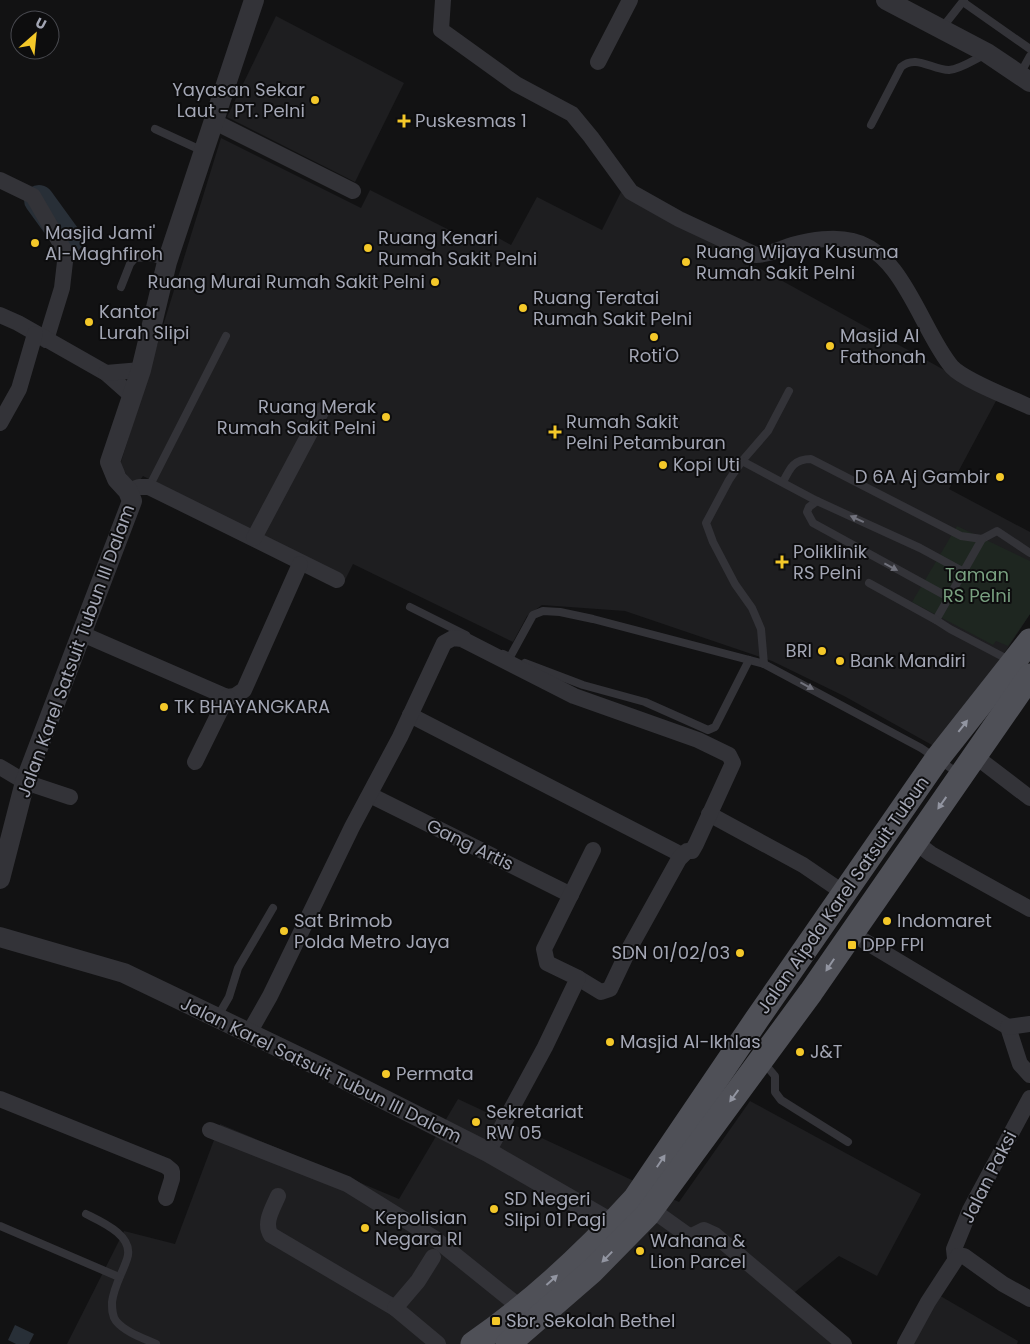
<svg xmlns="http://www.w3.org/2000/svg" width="1030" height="1344" viewBox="0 0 1030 1344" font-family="Poppins,sans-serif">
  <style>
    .built { fill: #1e1e20 }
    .green { fill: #1e2620 }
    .water { fill: #282f37 }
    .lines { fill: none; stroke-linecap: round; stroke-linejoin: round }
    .river { stroke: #282f37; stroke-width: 30 }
    .service { stroke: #333338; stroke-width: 8 }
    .minor { stroke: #333338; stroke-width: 16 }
    .tertiary { stroke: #333338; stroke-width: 20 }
    .primary { stroke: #4f5057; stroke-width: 25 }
    .oneway { fill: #71727c }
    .oneway2 { fill: #9295a1 }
    .poi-dot { fill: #f4c829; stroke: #0d0d0e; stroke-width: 2 }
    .labels { text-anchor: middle; stroke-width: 4; stroke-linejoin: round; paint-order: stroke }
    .poi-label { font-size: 18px; fill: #a3a6b4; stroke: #0d0d0e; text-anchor: start }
    .park-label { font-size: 18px; fill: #79a080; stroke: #0d0d0e }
    .street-label { font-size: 18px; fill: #a3a6b4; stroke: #0d0d0e }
  </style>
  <rect width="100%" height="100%" fill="#121213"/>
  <g class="built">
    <polygon points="276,16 404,83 355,182 227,117"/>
    <polygon points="221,138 361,208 370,190 479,245 486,231 511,245 537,197 602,230 621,192 997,399 949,489 1030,532 1030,614 941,750 844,696 772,661 625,611 542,605 527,616 513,642 353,564 345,580 143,476 135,487 120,465"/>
    <polygon points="458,1099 679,1202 750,1101 921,1194 877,1276 839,1256 784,1301 848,1344 67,1344 124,1231 175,1244 220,1124 399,1199"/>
    <polygon points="930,1290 1018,1341 1017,1344 908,1344"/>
  </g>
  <polygon class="green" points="957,526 1030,561 1030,614 1008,646 996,641 993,645 912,602"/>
  <polygon class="water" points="15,1325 34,1334 29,1344 16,1344 8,1340"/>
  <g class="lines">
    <polyline class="river" points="39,200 68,240"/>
    <g class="service">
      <polyline points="963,2 1030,49"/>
      <polyline points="942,28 964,0"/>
      <polyline points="1020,74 1030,56"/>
      <path d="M 871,125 L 901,67 C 916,54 932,70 949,70 C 961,69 975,59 986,54"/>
      <polyline points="155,129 203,151"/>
      <polyline points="121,287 130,264 135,258 151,257 166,262"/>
      <polyline points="742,461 768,431 789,391"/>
      <path d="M 783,482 C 790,468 794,459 811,459 L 961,536 L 982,539 L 997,531 L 1030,553"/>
      <polyline points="149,487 226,336"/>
      <polyline points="817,501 809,507 807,512 813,523 948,597"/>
      <polyline points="982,539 936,620 950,629 1011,661"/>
      <polyline points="869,583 936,620"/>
      <polyline points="410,607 466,635"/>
      <polyline points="503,654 510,657 533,615 543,611 560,612 593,619 764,664 921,748 958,773"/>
      <polyline points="525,663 583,685 645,702 708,730 715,727 749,660"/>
      <polyline points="764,664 761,629 752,608 735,584 713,542 706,523 729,480 742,461 817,501 920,548 964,572"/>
      <polyline points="218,1016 229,997 238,968 273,908"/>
      <polyline points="764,1063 775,1076 775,1092 781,1100 848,1142"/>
      <path d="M 86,1214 C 102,1222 135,1236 127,1259 C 122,1274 114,1286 112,1302 C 112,1309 112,1316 116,1321 C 125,1332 143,1338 156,1344"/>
      <polyline points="0,1226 119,1277"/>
    </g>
    <g class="minor">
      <path d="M 443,0 L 441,30 L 516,84 L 572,114 L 591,137 L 631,192 L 679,219 L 756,255 C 768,255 780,249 792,245 C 812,240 833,236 853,241 C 903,252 922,332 952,367 C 965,381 1011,398 1030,407"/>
      <polyline points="598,62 630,0"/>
      <polyline points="213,121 353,191"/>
      <polyline points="0,180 33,196 66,253 62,288 46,340"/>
      <polyline points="0,315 18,323 106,373 132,396"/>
      <polyline points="106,373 141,370"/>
      <polyline points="0,423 19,389 35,334"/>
      <polyline points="128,491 139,487 149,487 337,580"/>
      <polyline points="254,538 322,410"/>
      <polyline points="80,633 227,697 235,696 244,690 300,564"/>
      <polyline points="410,715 682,855"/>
      <polyline points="975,756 1030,798"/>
      <polyline points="195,762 227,697"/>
      <polyline points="0,767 25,782 70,797"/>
      <polyline points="370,795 571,895"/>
      <polyline points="709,814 803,865 844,893"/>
      <polyline points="915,842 931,854 1030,909"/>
      <polyline points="851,933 1008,1027 1020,1064 1030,1075"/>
      <polyline points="1008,1027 1030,1024"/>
      <polyline points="249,1033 270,996 352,827 400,737 444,643 453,638 462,639 574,696 698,740 729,755 733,763 696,844 692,851 687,851 679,859 629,949 610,989 601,992 578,978"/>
      <polyline points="0,1099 166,1166 172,1171 172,1179 166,1198"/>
      <polyline points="210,1130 347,1184 434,1238 521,1308"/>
      <polyline points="488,1152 545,1047 578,978 547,963 544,949 593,850"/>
      <path d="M 278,1196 C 273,1208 263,1223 271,1235 L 395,1308"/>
      <polyline points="644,1204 686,1234 692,1236 704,1230 715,1235 844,1344"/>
      <polyline points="433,1257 418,1281 395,1308 438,1344"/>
      <polyline points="955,1258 954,1249 970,1210 1030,1098"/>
      <polyline points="905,1344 928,1302 958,1256 964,1256 1003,1284 1030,1299"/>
    </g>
    <g class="tertiary">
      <polyline points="886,0 987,53 1030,82"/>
      <polyline points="0,879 25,782 132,501 128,491 117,479 110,462 141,370 167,262 254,0"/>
      <polyline points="0,937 124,973 320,1067 488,1152 625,1231"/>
    </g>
    <g class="primary">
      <path d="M 473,1344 C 532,1303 587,1252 635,1199 L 757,1019 L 937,759 L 1030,641"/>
      <polyline points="508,1344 592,1271 647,1215 811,992 1030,676"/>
    </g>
  </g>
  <defs><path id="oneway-solid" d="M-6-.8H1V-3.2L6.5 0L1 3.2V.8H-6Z" transform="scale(1.25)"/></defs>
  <g class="oneway">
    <use href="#oneway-solid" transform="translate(857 519) rotate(-155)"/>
    <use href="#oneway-solid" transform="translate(891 567) rotate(28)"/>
    <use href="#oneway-solid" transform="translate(807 686) rotate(28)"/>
  </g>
  <g class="oneway2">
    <use href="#oneway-solid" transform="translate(963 726) rotate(-52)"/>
    <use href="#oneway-solid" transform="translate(942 803) rotate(125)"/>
    <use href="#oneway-solid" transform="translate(830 965) rotate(124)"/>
    <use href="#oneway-solid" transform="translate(734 1096) rotate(126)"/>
    <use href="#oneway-solid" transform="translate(661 1161) rotate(-56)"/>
    <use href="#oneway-solid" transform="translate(607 1257) rotate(134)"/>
    <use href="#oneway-solid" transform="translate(552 1280) rotate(-42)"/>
  </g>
  <g class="poi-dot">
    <circle cx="315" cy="100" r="5"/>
    <path d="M401.5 113.5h5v5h5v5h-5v5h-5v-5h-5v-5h5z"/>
    <circle cx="35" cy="243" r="5"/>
    <circle cx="368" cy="248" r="5"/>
    <circle cx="686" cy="262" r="5"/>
    <circle cx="435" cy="282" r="5"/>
    <circle cx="523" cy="308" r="5"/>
    <circle cx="89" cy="322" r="5"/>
    <circle cx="654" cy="337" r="5"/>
    <circle cx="830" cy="346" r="5"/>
    <circle cx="386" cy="417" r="5"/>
    <path d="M552.5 424.5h5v5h5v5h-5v5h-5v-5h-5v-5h5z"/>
    <circle cx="663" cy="465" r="5"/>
    <circle cx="1000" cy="477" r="5"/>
    <path d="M779.5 554.5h5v5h5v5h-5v5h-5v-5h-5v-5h5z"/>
    <circle cx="822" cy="651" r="5"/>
    <circle cx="840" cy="661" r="5"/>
    <circle cx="164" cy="707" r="5"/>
    <circle cx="887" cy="921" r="5"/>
    <circle cx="284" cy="931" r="5"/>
    <rect x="847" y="940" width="10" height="10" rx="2.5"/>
    <circle cx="740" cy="953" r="5"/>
    <circle cx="610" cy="1042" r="5"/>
    <circle cx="800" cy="1052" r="5"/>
    <circle cx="386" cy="1074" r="5"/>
    <circle cx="476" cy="1122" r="5"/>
    <circle cx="494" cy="1209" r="5"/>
    <circle cx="365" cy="1228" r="5"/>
    <circle cx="640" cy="1251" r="5"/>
    <rect x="491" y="1316" width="10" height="10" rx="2.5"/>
  </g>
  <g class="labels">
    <g class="poi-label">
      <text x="305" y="96" text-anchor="end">Yayasan Sekar<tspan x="305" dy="21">Laut - PT. Pelni</tspan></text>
      <text x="415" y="127">Puskesmas 1</text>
      <text x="45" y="239">Masjid Jami'<tspan x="45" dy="21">Al-Maghfiroh</tspan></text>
      <text x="378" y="244">Ruang Kenari<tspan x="378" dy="21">Rumah Sakit Pelni</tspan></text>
      <text x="696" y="258">Ruang Wijaya Kusuma<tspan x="696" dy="21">Rumah Sakit Pelni</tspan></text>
      <text x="425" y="288" text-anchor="end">Ruang Murai Rumah Sakit Pelni</text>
      <text x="533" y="304">Ruang Teratai<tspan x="533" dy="21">Rumah Sakit Pelni</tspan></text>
      <text x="99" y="318">Kantor<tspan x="99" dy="21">Lurah Slipi</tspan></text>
      <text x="840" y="342">Masjid Al<tspan x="840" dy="21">Fathonah</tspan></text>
      <text x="654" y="362" text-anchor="middle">Roti'O</text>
      <text x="376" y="413" text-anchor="end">Ruang Merak<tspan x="376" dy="21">Rumah Sakit Pelni</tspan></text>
      <text x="566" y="428">Rumah Sakit<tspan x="566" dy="21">Pelni Petamburan</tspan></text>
      <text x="673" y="471">Kopi Uti</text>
      <text x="990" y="483" text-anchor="end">D 6A Aj Gambir</text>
      <text x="793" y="558">Poliklinik<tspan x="793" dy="21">RS Pelni</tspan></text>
      <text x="812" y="657" text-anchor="end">BRI</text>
      <text x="850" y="667">Bank Mandiri</text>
      <text x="174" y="713">TK BHAYANGKARA</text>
      <text x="294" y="927">Sat Brimob<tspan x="294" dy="21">Polda Metro Jaya</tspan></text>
      <text x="897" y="927">Indomaret</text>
      <text x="862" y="951">DPP FPI</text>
      <text x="730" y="959" text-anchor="end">SDN 01/02/03</text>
      <text x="620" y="1048">Masjid Al-Ikhlas</text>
      <text x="810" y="1058">J&amp;T</text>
      <text x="396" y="1080">Permata</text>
      <text x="486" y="1118">Sekretariat<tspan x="486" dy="21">RW 05</tspan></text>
      <text x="504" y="1205">SD Negeri<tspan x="504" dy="21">Slipi 01 Pagi</tspan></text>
      <text x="375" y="1224">Kepolisian<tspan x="375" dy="21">Negara RI</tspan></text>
      <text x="650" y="1247">Wahana &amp;<tspan x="650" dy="21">Lion Parcel</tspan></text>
      <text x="506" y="1327">Sbr. Sekolah Bethel</text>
    </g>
    <g class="park-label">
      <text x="977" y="581">Taman<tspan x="977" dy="21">RS Pelni</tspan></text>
    </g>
    <g class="street-label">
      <text transform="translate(76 651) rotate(-70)" y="6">Jalan Karel Satsuit Tubun III Dalam</text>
      <text transform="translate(470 845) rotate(26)" y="6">Gang Artis</text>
      <text transform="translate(843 895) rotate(-55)" y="6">Jalan Aipda Karel Satsuit Tubun</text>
      <text transform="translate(321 1070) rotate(26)" y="6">Jalan Karel Satsuit Tubun III Dalam</text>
      <text transform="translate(989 1177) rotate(-63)" y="6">Jalan Paksi</text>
    </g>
  </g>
  <g transform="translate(35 35) rotate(27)"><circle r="24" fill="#0d0d0e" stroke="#494a50"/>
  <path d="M0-4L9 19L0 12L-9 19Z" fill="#f4c829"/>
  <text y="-8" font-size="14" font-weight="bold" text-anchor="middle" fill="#a3a6b4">U</text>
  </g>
</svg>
